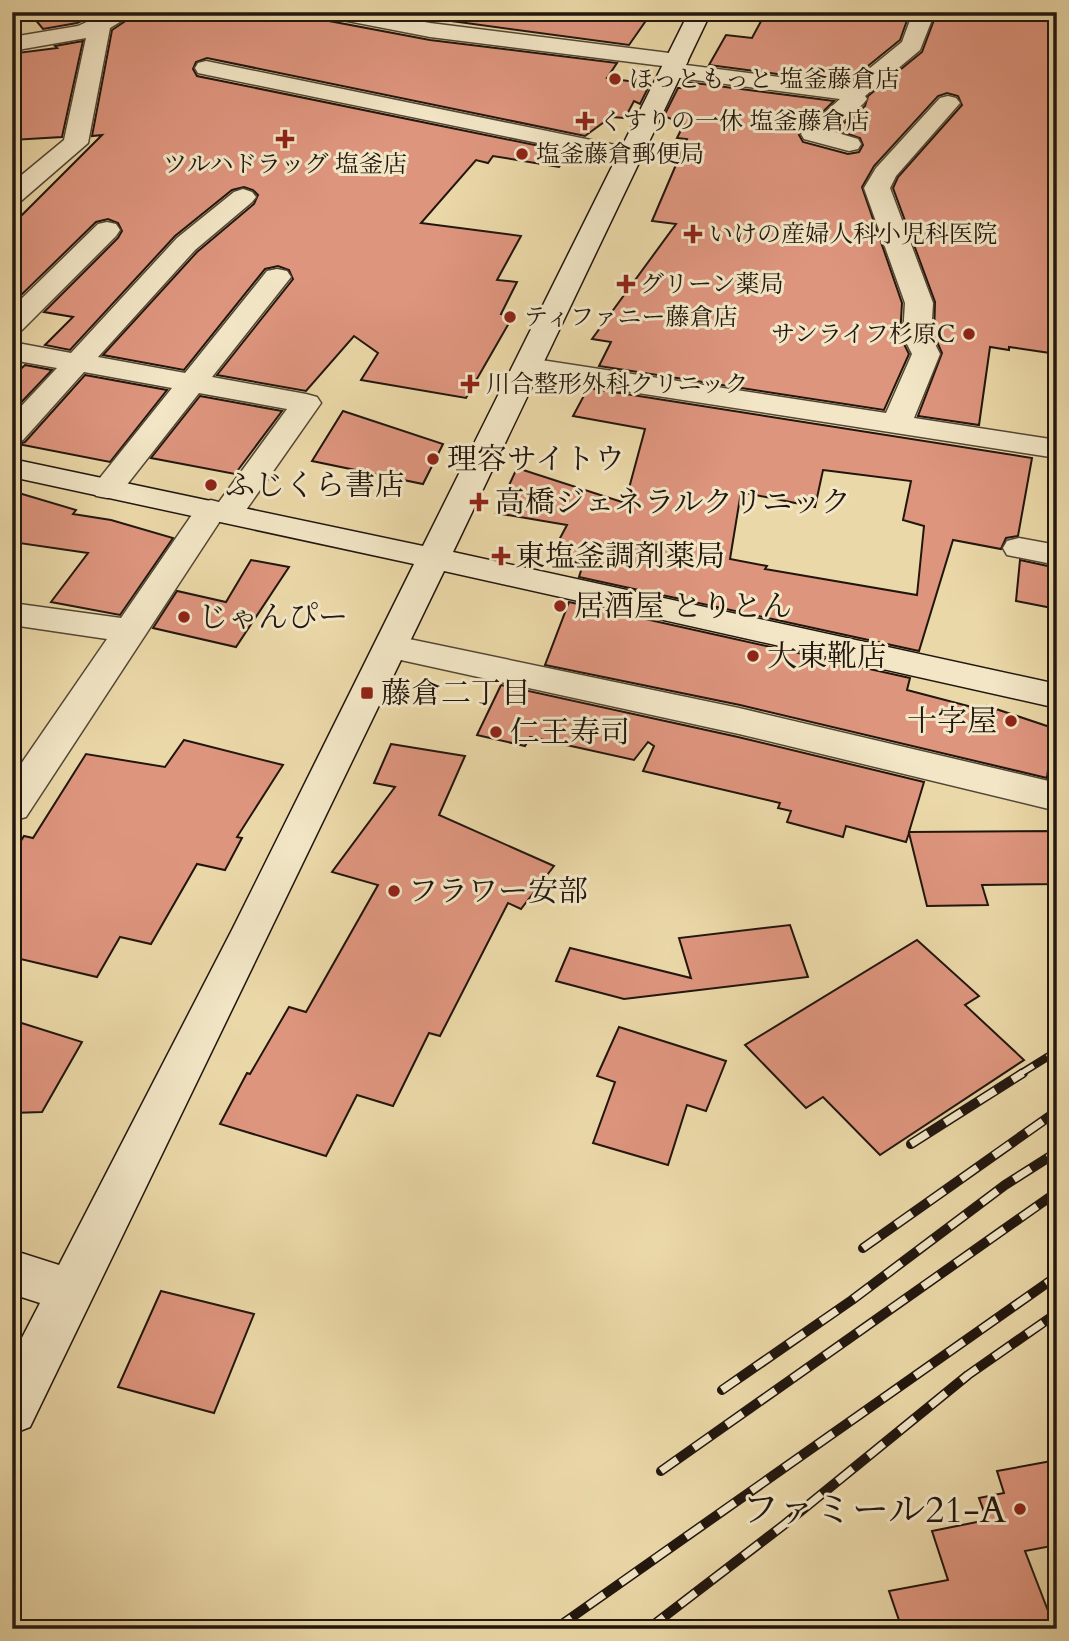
<svg xmlns="http://www.w3.org/2000/svg" width="1069" height="1641" viewBox="0 0 1069 1641" font-family="Cardo,'Noto Serif JP',serif">
  <style>
    .building { fill: #de957e; stroke: #21160e; stroke-width: 2; fill-rule: evenodd }
    .lines { fill: none; stroke-linecap: round; stroke-linejoin: round }
    .street-casing { stroke: #544634; stroke-width: 3 }
    .secondary-casing { stroke: #21160e; stroke-width: 3 }
    .street { fill: #f2e6c6; fill-rule: evenodd }
    .secondary { fill: #f2e6c6; fill-rule: evenodd }
    .rail-far1-casing { stroke: #21160e; stroke-width: 8 }
    .rail-casing { stroke: #21160e; stroke-width: 10 }
    .rail-far1 { stroke: #f2e6c6; stroke-width: 5; stroke-dasharray: 16; stroke-linecap: butt }
    .rail { stroke: #f2e6c6; stroke-width: 7; stroke-dasharray: 20; stroke-linecap: butt }
    .poi-dot { fill: #8f2418; stroke: #f2e6c6; stroke-width: 2.5 }
    .labels { text-anchor: middle; stroke-width: 6; stroke-linejoin: round; paint-order: stroke }
    .far-poi-label { font-size: 24px; fill: #21160e; stroke: #f2e6c6; text-anchor: start }
    .poi-label { font-size: 30px; fill: #21160e; stroke: #f2e6c6; text-anchor: start }
    .near-poi-label { font-size: 37px; fill: #21160e; stroke: #f2e6c6; text-anchor: end }
  </style>
  <rect width="100%" height="100%" fill="#ebd8a8"/>
  <filter id="stains"><feTurbulence type="fractalNoise" baseFrequency=".00286" numOctaves="4"/><feColorMatrix values="0 0 0 0 .2 0 0 0 0 .09 0 0 0 0 .02 0 0 0 .5 -.17"/></filter>
  <radialGradient id="worn" r=".72"><stop offset=".6" stop-color="#630" stop-opacity="0"/><stop offset="1" stop-color="#630" stop-opacity=".3"/></radialGradient>
  <g class="building">
    <polygon points="29,12 101,12 77,23 43,29"/>
    <polygon points="139,12 288,12 321,16 324,20 430,40 617,63 607,78 650,84 640,104 634,101 625,118 611,117 585,136 207,58 196,62 193,69 197,76 569,152 559,167 493,156 488,163 476,160 421,223 521,236 497,280 517,282 501,314 513,316 466,398 361,380 378,353 354,336 306,391 217,375 293,279 289,270 278,266 265,269 184,370 103,355 197,252 254,204 258,195 253,190 244,187 232,190 175,236 70,350 45,345 73,317 44,312 118,238 122,231 118,223 108,219 96,222 12,304 12,225 102,135 92,136 112,30"/>
    <polygon points="385,12 652,12 629,45"/>
    <polygon points="766,12 910,12 900,40 847,83 709,65 726,35 752,38"/>
    <polygon points="937,12 1011,12 1010,18 1057,13 1057,354 1009,347 1009,350 990,347 979,425 918,416 942,353 934,335 935,302 893,188 898,177 962,105 958,96 947,93 938,96 874,166 862,187 902,303 900,336 909,354 884,410 599,366 611,342 592,339 676,224 652,221 687,139 677,138 684,124 664,116 678,88 682,88 687,82 834,101 799,135 803,142 848,154 859,152 863,145 860,138 836,130 865,106 868,96 922,52"/>
    <polygon points="83,41 62,137 12,140 12,68 18,67 17,53 57,48 55,46"/>
    <polygon points="25,365 52,370 12,412 12,377"/>
    <polygon points="85,375 167,390 110,462 18,444 25,442"/>
    <path d="M 588,388 L 1032,458 L 1018,536 L 1006,538 L 1001,549 L 953,540 L 919,651 L 579,577 L 583,564 L 550,557 L 567,525 L 496,513 L 517,468 L 625,503 L 645,429 L 573,416 ZM 823,470 L 911,481 L 903,520 L 924,526 L 917,595 L 765,569 L 767,566 L 730,559 L 741,492 L 815,507 Z"/>
    <polygon points="200,396 282,411 235,474 151,458"/>
    <polygon points="343,411 443,444 423,484 312,461"/>
    <polygon points="12,491 76,510 73,514 111,520 173,538 120,615 51,602 88,553 12,542"/>
    <polygon points="251,560 289,567 236,647 153,628 177,591 226,602"/>
    <polygon points="1020,560 1057,568 1057,609 1016,601"/>
    <polygon points="569,602 910,678 907,690 987,711 987,706 1053,728 1047,778 740,705 545,665"/>
    <polygon points="501,685 738,737 924,782 909,832 1057,831 1057,884 982,885 988,905 927,906 909,833 906,842 846,826 843,837 787,822 791,811 778,808 780,803 643,771 654,746 648,742 634,760 530,737 525,746 477,735"/>
    <polygon points="184,740 283,765 237,837 242,838 225,870 197,864 151,944 120,937 97,977 12,957 12,855 24,836 33,838 86,754 165,767"/>
    <polygon points="391,744 465,756 439,815 554,866 521,909 508,903 440,1036 429,1033 393,1106 357,1095 326,1156 220,1124 247,1073 250,1074 289,1007 306,1012 378,885 332,872 395,787 374,783"/>
    <polygon points="790,925 808,977 624,999 556,981 570,948 691,978 679,938"/>
    <polygon points="917,940 979,996 965,1005 1024,1060 880,1155 823,1097 806,1108 745,1045"/>
    <polygon points="12,1020 82,1042 42,1112 12,1113"/>
    <polygon points="619,1027 726,1061 706,1111 687,1105 668,1165 593,1143 615,1082 597,1076"/>
    <polygon points="161,1291 254,1314 214,1413 118,1387"/>
    <polygon points="1057,1460 1057,1545 1025,1551 1055,1629 902,1629 889,1591 948,1580 932,1531 987,1520 979,1498 1004,1493 997,1471"/>
  </g>
  <g class="lines">
    <defs>
      <g id="street">
        <polygon points="108,12 136,12 110,28 88,143 21,201 12,204 12,183 64,140 86,38 12,51 12,37 78,26"/>
        <polygon points="321,12 369,12 430,23 677,54 685,56 688,61 686,65 848,86 902,42 913,12 935,12 920,50 865,96 867,99 863,104 831,131 858,139 861,144 858,149 849,151 804,139 801,134 840,99 672,77 664,75 661,70 663,66 430,37 332,18 324,17"/>
        <polygon points="206,61 630,148 639,150 642,155 639,160 630,162 198,73 195,68 198,63"/>
        <polygon points="948,96 956,98 960,103 896,176 890,188 933,303 931,336 940,354 914,418 1057,440 1057,458 528,376 518,373 513,367 518,361 528,358 886,413 912,354 903,336 905,303 864,188 876,168 940,98"/>
        <polygon points="243,189 252,192 256,197 252,202 195,250 98,357 185,373 267,271 277,269 287,271 291,277 212,377 306,394 317,397 321,403 239,520 228,523 220,521 26,817 12,821 12,777 107,639 12,625 12,603 121,618 200,503 211,500 219,502 287,409 199,393 118,496 107,498 96,496 91,489 172,388 84,372 23,440 12,443 12,416 57,368 12,360 12,342 71,353 177,238 234,192"/>
        <polygon points="107,222 116,224 120,230 116,236 22,330 12,332 12,308 98,224"/>
        <polygon points="1019,538 1057,545 1057,565 1007,555 1003,548 1007,541"/>
        <polygon points="390,635 739,708 1057,783 1057,811 739,734 378,655 373,647 378,639"/>
      </g>
      <polygon id="secondary" points="689,12 711,12 453,552 1057,684 1057,708 444,571 30,1427 12,1434 12,1357 40,1303 12,1294 12,1250 59,1265 233,928 414,564 12,477 12,459 423,546"/>
    </defs>
    <use href="#street" class="street-casing"/>
    <use href="#secondary" class="secondary-casing"/>
    <use href="#street" class="street"/>
    <use href="#secondary" class="secondary"/>
    <defs>
      <polyline id="rail-far1" points="1020,1074 1057,1051"/>
      <g id="rail">
        <polyline points="911,1144 1023,1073"/>
        <polyline points="863,1248 1057,1111"/>
        <polyline points="722,1390 852,1300 1005,1185 1057,1152"/>
        <polyline points="661,1471 1057,1192"/>
        <polyline points="555,1629 1057,1276"/>
        <polyline points="648,1629 785,1524 968,1375 1057,1313"/>
      </g>
    </defs>
    <use href="#rail-far1" class="rail-far1-casing"/>
    <use href="#rail" class="rail-casing"/>
    <use href="#rail-far1" class="rail-far1"/>
    <use href="#rail" class="rail"/>
  </g>
  <g class="poi-dot">
    <circle cx="615" cy="79" r="7"/>
    <path d="M581.5 110.5h7v7h7v7h-7v7h-7v-7h-7v-7h7z"/>
    <path d="M281.5 128.5h7v7h7v7h-7v7h-7v-7h-7v-7h7z"/>
    <circle cx="522" cy="154" r="7"/>
    <path d="M689.5 223.5h7v7h7v7h-7v7h-7v-7h-7v-7h7z"/>
    <path d="M622.5 273.5h7v7h7v7h-7v7h-7v-7h-7v-7h7z"/>
    <circle cx="510" cy="317" r="7"/>
    <circle cx="969" cy="334" r="7"/>
    <path d="M466.5 373.5h7v7h7v7h-7v7h-7v-7h-7v-7h7z"/>
    <circle cx="433" cy="459" r="7"/>
    <circle cx="211" cy="485" r="7"/>
    <path d="M475.5 491.5h7v7h7v7h-7v7h-7v-7h-7v-7h7z"/>
    <path d="M497.5 545.5h7v7h7v7h-7v7h-7v-7h-7v-7h7z"/>
    <circle cx="560" cy="606" r="7"/>
    <circle cx="184" cy="617" r="7"/>
    <circle cx="753" cy="656" r="7"/>
    <rect x="360" y="686" width="14" height="14" rx="3.5"/>
    <circle cx="1011" cy="721" r="7"/>
    <circle cx="496" cy="732" r="7"/>
    <circle cx="394" cy="891" r="7"/>
    <circle cx="1020" cy="1509" r="7"/>
  </g>
  <g class="labels">
    <g class="far-poi-label">
      <text x="629" y="87">ほっともっと 塩釜藤倉店</text>
      <text x="599" y="129">くすりの一休 塩釜藤倉店</text>
      <text x="536" y="162">塩釜藤倉郵便局</text>
      <text x="285" y="172" text-anchor="middle">ツルハドラッグ 塩釜店</text>
      <text x="709" y="242">いけの産婦人科小児科医院</text>
      <text x="640" y="292">グリーン薬局</text>
      <text x="524" y="325">ティファニー藤倉店</text>
      <text x="955" y="342" text-anchor="end">サンライフ杉原C</text>
      <text x="486" y="392">川合整形外科クリニック</text>
    </g>
    <g class="poi-label">
      <text x="447" y="469">理容サイトウ</text>
      <text x="225" y="495">ふじくら書店</text>
      <text x="495" y="512">高橋ジェネラルクリニック</text>
      <text x="515" y="566">東塩釜調剤薬局</text>
      <text x="574" y="616">居酒屋 とりとん</text>
      <text x="198" y="627">じゃんぴー</text>
      <text x="767" y="666">大東靴店</text>
      <text x="381" y="703">藤倉二丁目</text>
      <text x="997" y="731" text-anchor="end">十字屋</text>
      <text x="510" y="742">仁王寿司</text>
      <text x="408" y="901">フラワー安部</text>
    </g>
    <g class="near-poi-label">
      <text x="1006" y="1522">ファミール21-A</text>
    </g>
  </g>
  <rect width="1069" height="1641" fill="none" stroke="#ebd8a8" stroke-width="42"/>
  <rect x="14" y="14" width="1041" height="1613" fill="none" stroke="#21160e" stroke-width="3.5"/>
  <rect x="21" y="21" width="1027" height="1599" fill="none" stroke="#21160e" stroke-width="2"/>
  <rect width="100%" height="100%" filter="url(#stains)"/>
  <rect width="100%" height="100%" fill="url(#worn)"/>
</svg>
